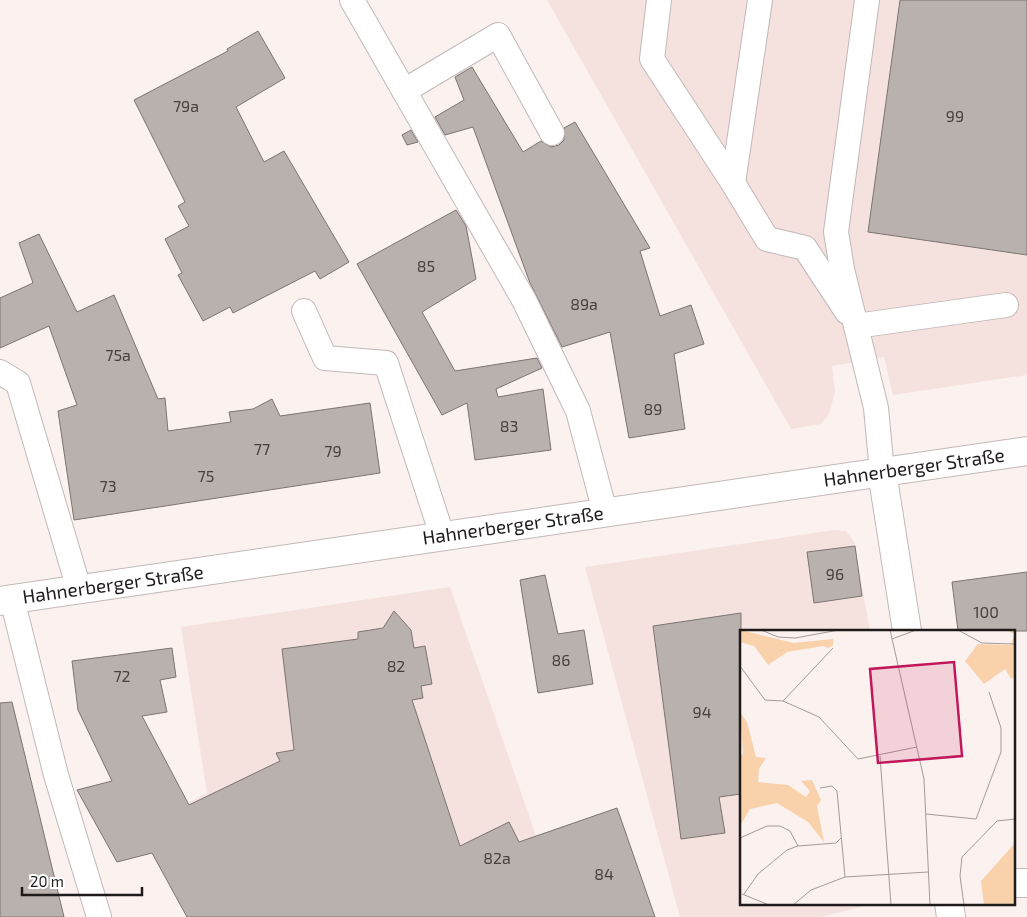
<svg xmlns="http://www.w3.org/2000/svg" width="1027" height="917" viewBox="0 0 1027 917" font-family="'Exo 2',sans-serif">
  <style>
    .built { fill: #f5e2df }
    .building { fill: #b9b1ad; stroke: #7c7471 }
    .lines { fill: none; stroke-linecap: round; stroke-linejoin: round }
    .service-casing { stroke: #c2b8b7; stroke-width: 26 }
    .minor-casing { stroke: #c2b8b7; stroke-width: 30 }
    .secondary-casing { stroke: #c2b8b7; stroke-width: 30 }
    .service { stroke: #fff; stroke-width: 24 }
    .minor { stroke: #fff; stroke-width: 28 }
    .secondary { stroke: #fff; stroke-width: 28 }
    .labels { text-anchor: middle; stroke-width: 4; stroke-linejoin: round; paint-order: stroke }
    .number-label { font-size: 16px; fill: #464040 }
    .street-label { font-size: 19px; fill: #1f1b1b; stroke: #fff }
    .inset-road { fill: none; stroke: #a39b9a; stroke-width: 1 }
    .view { fill: #c2185b; fill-opacity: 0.15; stroke: #c2185b; stroke-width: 2.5 }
    .inset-edge { fill: none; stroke: #1f1b1b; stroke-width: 2.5 }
  </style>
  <rect width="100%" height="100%" fill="#fbf1ef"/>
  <g class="built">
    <polygon points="547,0 1027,0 1027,375 893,395 884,357 832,366 835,392 829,414 821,424 791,429"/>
    <polygon points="834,530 846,531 854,542 870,631 741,631 741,903 877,903 820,917 680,917 585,567"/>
    <polygon points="450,587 564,917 187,917 138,829 207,793 181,627"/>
  </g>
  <g class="building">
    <polygon points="900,0 1027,0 1027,255 868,232"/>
    <polygon points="258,31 285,78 236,107 264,162 284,151 349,262 320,279 315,271 233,313 230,307 203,321 178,275 182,273 165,239 189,226 178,206 185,202 134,100 228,51 227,49"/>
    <polygon points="472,67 523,152 541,141 551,147 559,145 564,140 564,128 575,122 650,248 640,251 660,316 691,305 704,344 674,354 685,429 629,438 610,332 562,347 530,283 473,127 445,135 435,117 464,100 455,77"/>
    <polygon points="411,130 418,142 407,145 402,135"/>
    <polygon points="456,210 466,226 476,279 422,312 455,371 537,358 542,368 496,389 498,397 543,389 551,450 475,460 467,403 442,415 357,264"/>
    <polygon points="39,234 77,312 114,295 158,399 165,398 168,431 231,422 229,412 253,409 272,399 280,416 370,403 380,473 74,520 58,411 77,405 49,326 0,348 0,298 33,283 19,243"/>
    <polygon points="855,546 862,596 814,603 807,552"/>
    <polygon points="1027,572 1027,631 958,631 952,582"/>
    <polygon points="545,575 558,634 584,630 593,684 538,693 520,580"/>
    <polygon points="394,611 411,630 414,648 425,646 432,684 421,686 423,698 412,700 460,846 509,822 519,842 617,808 655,917 187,917 152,853 117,862 77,790 112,781 78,710 72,661 172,648 176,677 160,680 167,712 142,716 189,805 280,761 276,753 294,750 282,649 358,639 358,632 383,628"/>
    <polygon points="741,613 741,794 719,797 725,833 681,839 653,626"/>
    <polygon points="12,702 64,917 0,917 0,703"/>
  </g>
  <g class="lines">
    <defs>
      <g id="service">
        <polyline points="352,0 524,300 578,411 605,512"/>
        <polyline points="659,0 652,59 733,183 767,239 805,248 847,312"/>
        <polyline points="867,0 836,232 842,269 876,408 882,472"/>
        <polyline points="404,91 498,35 552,133"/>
        <polyline points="733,183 760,0"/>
        <polyline points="304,311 325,358 386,363 442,535"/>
        <polyline points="856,326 1006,305"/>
        <polyline points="0,372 18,383 79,589"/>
        <polyline points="12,599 56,775 99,917"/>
      </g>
      <g id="minor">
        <polyline points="882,472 907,631"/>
        <polyline points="1013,883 1027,883"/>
        <polyline points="949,903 951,917"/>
      </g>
      <polyline id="secondary" points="0,601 1027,451"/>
    </defs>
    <use href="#service" class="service-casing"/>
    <use href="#minor" class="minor-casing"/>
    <use href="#secondary" class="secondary-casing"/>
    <use href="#service" class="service"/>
    <use href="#minor" class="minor"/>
    <use href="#secondary" class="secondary"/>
  </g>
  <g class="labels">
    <g class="number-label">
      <text x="186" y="112">79a</text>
      <text x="955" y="122">99</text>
      <text x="426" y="272">85</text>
      <text x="584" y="310">89a</text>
      <text x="118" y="361">75a</text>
      <text x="653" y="415">89</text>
      <text x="509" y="432">83</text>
      <text x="262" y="455">77</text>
      <text x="333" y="457">79</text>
      <text x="206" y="482">75</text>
      <text x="108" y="492">73</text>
      <text x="835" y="580">96</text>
      <text x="986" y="618">100</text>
      <text x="561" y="666">86</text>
      <text x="396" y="672">82</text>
      <text x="122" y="682">72</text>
      <text x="702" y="718">94</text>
      <text x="497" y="864">82a</text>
      <text x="604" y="880">84</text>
    </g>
    <g class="street-label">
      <text transform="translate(914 467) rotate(-8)" y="7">Hahnerberger Straße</text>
      <text transform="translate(513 525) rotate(-8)" y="7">Hahnerberger Straße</text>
      <text transform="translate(113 584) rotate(-8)" y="7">Hahnerberger Straße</text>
    </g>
  </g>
  <g transform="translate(740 630)">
    <rect width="275" height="275" fill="#fbf1ef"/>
    <path d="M 0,0 L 54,13 L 93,9 L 93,15 L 88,18 L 83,16 L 47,22 L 28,35 L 14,16 L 0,12 ZM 266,0 L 275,0 L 275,47 L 271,49 L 265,39 L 244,54 L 225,31 L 238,14 L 271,15 L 274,4 ZM 0,82 L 7,92 L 16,127 L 26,128 L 19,139 L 18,152 L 48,155 L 66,167 L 70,161 L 61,151 L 72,150 L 81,170 L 77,176 L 84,212 L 68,192 L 37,173 L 10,179 L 0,196 L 0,125 L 3,124 ZM 275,213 L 275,275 L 244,275 L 241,251 Z" fill="#f9d2ab"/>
    <path class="inset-road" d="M 21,0 L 38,7 L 55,8 L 99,0M 37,0 L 75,0M 150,0 L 184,149 L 190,275M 218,0 L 242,13 L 275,14M 152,9 L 176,0M 0,36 L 25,70 L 43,71 L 79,87 L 118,129 L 177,117M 43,71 L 93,18M 140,126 L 151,275M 80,158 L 92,156 L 97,161 L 105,247M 186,184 L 236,189 L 261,122 L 261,98 L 249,62M 0,208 L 27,196 L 40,196 L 50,201 L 58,216M 2,264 L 29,275M 4,264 L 18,244 L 47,220 L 58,216 L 96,213 L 101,208M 53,275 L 71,260 L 105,247 L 188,242M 224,275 L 220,246 L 222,227 L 257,191 L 275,189"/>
    <path class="view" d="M 214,32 L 222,126 L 138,133 L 130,39 Z"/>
    <rect width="275" height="275" class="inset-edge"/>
  </g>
  <path d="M22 887v8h120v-8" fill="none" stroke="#1f1b1b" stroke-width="2.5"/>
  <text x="30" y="887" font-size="15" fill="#1f1b1b" stroke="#ffffff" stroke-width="4" paint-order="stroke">20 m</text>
</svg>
